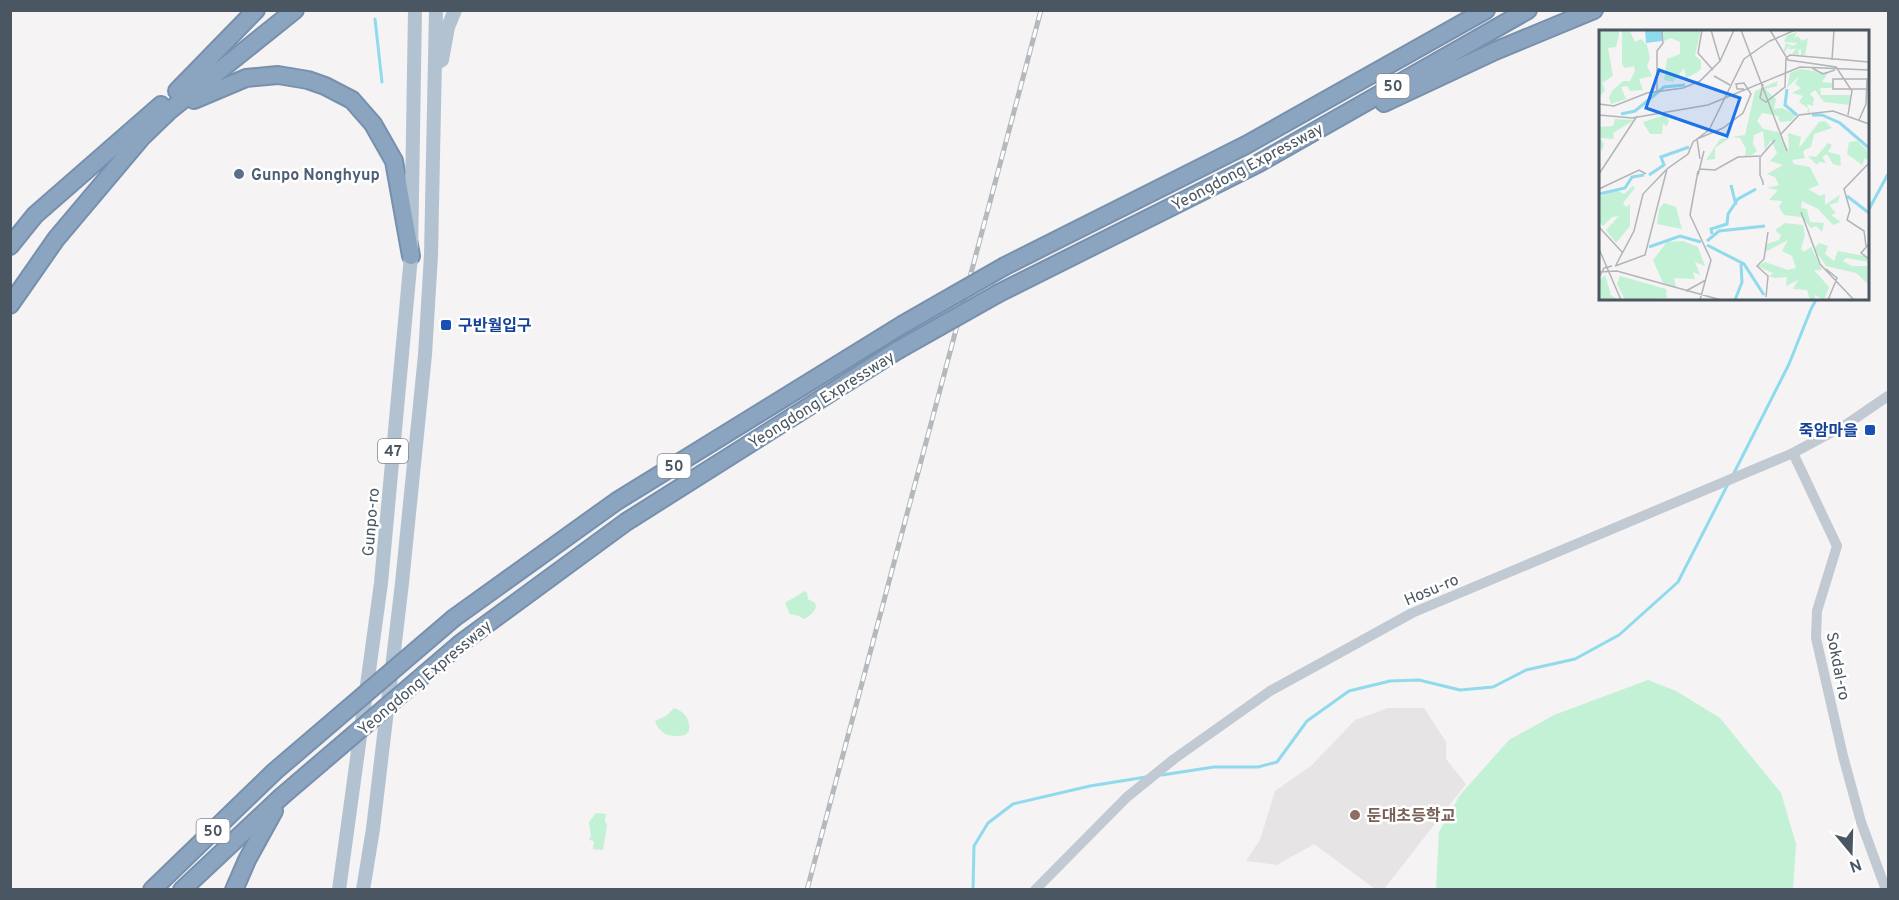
<svg xmlns="http://www.w3.org/2000/svg" width="1899" height="900" viewBox="0 0 1899 900" font-family="Overpass,'Noto Sans KR',sans-serif">
  <style>
    .education { fill: #e6e4e5 }
    .green { fill: #c3f1d5 }
    .lines { fill: none; stroke-linecap: round; stroke-linejoin: round }
    .stream { stroke: #90daee; stroke-width: 3 }
    .motorway-casing { stroke: #7690ad; stroke-width: 20 }
    .tertiary { stroke: #c1cad2; stroke-width: 10 }
    .primary { stroke: #b3c2d1; stroke-width: 14 }
    .motorway { stroke: #8ba5c1; stroke-width: 16 }
    .rail-casing { stroke: #b5b8bd; stroke-width: 5 }
    .rail { stroke: #fff; stroke-width: 3; stroke-dasharray: 9; stroke-linecap: butt }
    .motorway-bridge-casing { stroke: #7690ad; stroke-width: 20; stroke-linecap: butt }
    .motorway-bridge { stroke: #8ba5c1; stroke-width: 16 }
    .service-dot { fill: #5c6f8a; stroke: #fff; stroke-width: 2 }
    .transit-dot { fill: #1a4fb4; stroke: #fff; stroke-width: 2 }
    .education-dot { fill: #8d6e63; stroke: #fff; stroke-width: 2 }
    .labels { text-anchor: middle; stroke-width: 5; stroke-linejoin: round; paint-order: stroke }
    .shield { fill: #fff; stroke: #808990; stroke-width: 1.5 }
    .shield-label { font-size: 15px; font-weight: bold; fill: #4a5661 }
    .street-label { font-size: 16px; fill: #4a5661; stroke: #fff }
    .service-label { font-size: 16px; font-weight: bold; fill: #4e5e75; stroke: #fff; text-anchor: start }
    .transit-label { font-size: 16px; font-weight: bold; fill: #164399; stroke: #fff; text-anchor: start }
    .education-label { font-size: 16px; font-weight: bold; fill: #785e54; stroke: #fff; text-anchor: start }
    .inset-river { fill: none; stroke: #90daee; stroke-width: 3 }
    .inset-road { fill: none; stroke: #b1b4b9; stroke-width: 1.5 }
    .view { fill: #1a73e8; fill-opacity: 0.15; stroke: #1a73e8; stroke-width: 3 }
    .inset-edge { fill: none; stroke: #4a5661; stroke-width: 3 }
  </style>
  <rect width="100%" height="100%" fill="#f5f3f3"/>
  <polygon class="education" points="1388,708 1424,708 1446,742 1446,759 1466,784 1384,889 1375,889 1314,844 1277,865 1246,861 1260,840 1275,791 1312,765 1355,720"/>
  <g class="green">
    <path d="M 805,591 L 807,593 L 808,599 L 815,603 L 816,607 C 815,611 808,618 804,619 L 799,616 L 790,614 L 785,603 Z"/>
    <polygon points="1648,680 1676,691 1720,718 1781,793 1796,844 1793,889 1436,889 1439,832 1460,795 1509,740 1554,715"/>
    <path d="M 674,708 C 684,711 691,720 689,731 L 685,735 C 671,738 660,735 655,721 L 666,716 Z"/>
    <polygon points="596,813 606,814 605,820 607,826 603,850 593,849 594,841 589,840 591,835 589,822"/>
  </g>
  <g class="lines">
    <g class="stream">
      <polyline points="375,19 382,82"/>
      <polyline points="1868,211 1888,174"/>
      <polyline points="1734,473 1789,364 1811,309 1817,298"/>
      <polyline points="1162,775 1214,767 1258,767 1277,762 1307,721 1349,691 1390,681 1419,680 1460,690 1493,687 1526,670 1575,659 1619,635 1678,582 1728,484"/>
      <polyline points="973,890 974,846 988,823 1013,804 1090,786 1146,777"/>
    </g>
    <defs>
      <g id="motorway">
        <polyline points="177,91 256,10"/>
        <polyline points="194,100 246,78 278,75 308,80 325,86 352,100 373,124 394,161 411,256"/>
        <polyline points="1384,103 1495,51 1594,10"/>
        <polyline points="10,246 35,215 161,105"/>
        <polyline points="1005,266 1246,145 1486,10"/>
        <polyline points="999,293 1259,163 1528,10"/>
        <polyline points="10,305 56,239 142,137 169,111 295,10"/>
        <polyline points="454,618 617,501 902,325"/>
        <polyline points="461,643 626,522 898,350"/>
        <polyline points="152,890 274,772"/>
        <polyline points="182,890 281,797"/>
        <polyline points="234,890 247,860 274,811"/>
      </g>
    </defs>
    <use href="#motorway" class="motorway-casing"/>
    <g class="tertiary">
      <polyline points="1793,453 1837,546 1817,611 1816,638 1843,756 1861,822 1886,890"/>
      <polyline points="1035,890 1127,797 1174,759 1270,691 1412,613 1793,453 1847,424 1888,396"/>
    </g>
    <g class="primary">
      <polyline points="439,62 442,60 448,27 455,10"/>
      <polyline points="339,890 381,583 411,256 415,10"/>
      <polyline points="363,890 373,829 402,583 425,355 431,255 436,10"/>
    </g>
    <use href="#motorway" class="motorway"/>
    <defs>
      <polyline id="rail" points="807,890 1041,10"/>
    </defs>
    <use href="#rail" class="rail-casing"/>
    <use href="#rail" class="rail"/>
    <defs>
      <g id="motorway-bridge">
        <polyline points="902,325 1005,266"/>
        <polyline points="898,350 999,293"/>
        <polyline points="274,772 454,618"/>
        <polyline points="281,797 461,643"/>
      </g>
    </defs>
    <use href="#motorway-bridge" class="motorway-bridge-casing"/>
    <use href="#motorway-bridge" class="motorway-bridge"/>
  </g>
  <circle class="service-dot" cx="239" cy="174" r="6"/>
  <g class="transit-dot">
    <rect x="440" y="319" width="12" height="12" rx="3"/>
    <rect x="1864" y="424" width="12" height="12" rx="3"/>
  </g>
  <circle class="education-dot" cx="1355" cy="815" r="6"/>
  <g class="labels">
    <g class="shield">
      <rect x="1376.5" y="74" width="33" height="24" rx="4.5"/>
      <rect x="378" y="439" width="30" height="24" rx="4.5"/>
      <rect x="657.5" y="454" width="33" height="24" rx="4.5"/>
      <rect x="196.5" y="819" width="33" height="24" rx="4.5"/>
    </g>
    <g class="shield-label">
      <text x="1393" y="91">50</text>
      <text x="393" y="456">47</text>
      <text x="674" y="471">50</text>
      <text x="213" y="836">50</text>
    </g>
    <g class="street-label">
      <text transform="translate(1247 166) rotate(-28)" y="6">Yeongdong Expressway</text>
      <text transform="translate(821 399) rotate(-32)" y="6">Yeongdong Expressway</text>
      <text transform="translate(370 522) rotate(-85)" y="6">Gunpo-ro</text>
      <text transform="translate(1431 589) rotate(-23)" y="6">Hosu-ro</text>
      <text transform="translate(1839 666) rotate(79)" y="6">Sokdal-ro</text>
      <text transform="translate(424 677) rotate(-40)" y="6">Yeongdong Expressway</text>
    </g>
    <g class="service-label">
      <text x="251" y="180">Gunpo Nonghyup</text>
    </g>
    <g class="transit-label">
      <text x="458" y="331">구반월입구</text>
      <text x="1858" y="436" text-anchor="end">죽암마을</text>
    </g>
    <g class="education-label">
      <text x="1367" y="821">둔대초등학교</text>
    </g>
  </g>
  <g transform="translate(1599 30)">
    <rect width="270" height="270" fill="#f5f3f3"/>
    <path d="M 0,0 L 20,0 L 20,5 L 17,17 L 9,18 L 14,46 L 3,53 L 6,60 L 0,68 ZM 23,0 L 31,1 L 36,12 L 42,9 L 48,15 L 51,28 L 48,36 L 53,46 L 40,49 L 44,60 L 31,61 L 28,56 L 22,57 L 27,69 L 12,74 L 10,67 L 13,61 L 24,51 L 31,51 L 36,41 L 35,36 L 26,38 L 23,34 ZM 64,0 L 102,0 L 96,25 L 102,31 L 102,39 L 97,43 L 87,48 L 85,38 L 74,52 L 65,50 L 68,29 L 81,24 L 81,12 L 72,8 L 65,11 ZM 198,2 L 195,8 L 199,6 L 203,11 L 209,8 L 206,25 L 202,25 L 202,19 L 199,20 L 200,25 L 193,24 L 197,18 L 190,20 L 191,15 L 184,24 L 187,13 L 194,16 L 199,13 L 185,12 L 188,5 ZM 201,39 L 229,43 L 223,52 L 234,53 L 234,58 L 221,58 L 222,65 L 252,65 L 251,75 L 225,72 L 216,60 L 211,64 L 215,68 L 214,76 L 208,74 L 211,83 L 208,83 L 209,78 L 200,72 L 204,66 L 193,63 L 202,58 L 196,54 L 200,46 L 188,58 L 191,43 ZM 179,51 L 178,56 L 166,59 L 177,69 L 175,79 L 183,78 L 197,85 L 192,91 L 181,92 L 179,86 L 163,83 L 158,91 L 164,99 L 179,102 L 190,121 L 189,103 L 202,107 L 200,118 L 220,92 L 226,91 L 233,98 L 215,104 L 212,117 L 204,121 L 206,128 L 193,130 L 195,134 L 211,137 L 220,155 L 209,159 L 221,166 L 226,164 L 226,175 L 241,165 L 239,172 L 230,175 L 237,183 L 232,185 L 242,192 L 234,195 L 219,179 L 203,171 L 202,178 L 208,179 L 211,192 L 225,193 L 223,202 L 217,196 L 212,198 L 202,187 L 185,185 L 180,177 L 183,171 L 170,170 L 179,160 L 168,158 L 180,155 L 176,147 L 168,144 L 184,135 L 171,131 L 178,123 L 172,110 L 166,120 L 164,101 L 155,105 L 154,114 L 158,121 L 153,125 L 146,126 L 147,119 L 141,108 L 132,107 L 116,118 L 116,129 L 107,130 L 121,109 L 146,105 L 156,61 ZM 66,85 L 70,91 L 68,96 L 64,94 L 63,104 L 51,104 L 44,92 ZM 16,89 L 35,90 L 14,103 L 15,109 L 1,108 L 5,114 L 3,121 L 0,114 L 0,97 L 14,96 ZM 258,111 L 270,122 L 270,131 L 266,128 L 263,135 L 248,124 L 250,112 ZM 229,113 L 233,115 L 229,122 L 241,125 L 242,136 L 234,134 L 228,124 L 223,127 L 227,133 L 220,132 L 218,135 L 209,126 L 217,127 ZM 34,156 L 36,158 L 24,173 L 27,177 L 31,174 L 31,196 L 17,213 L 7,200 L 20,186 L 13,187 L 4,196 L 0,192 L 0,167 L 17,160 L 25,164 ZM 65,173 L 77,177 L 83,199 L 58,194 L 60,179 ZM 186,193 L 204,195 L 206,205 L 202,219 L 205,222 L 212,217 L 223,240 L 215,240 L 230,257 L 225,270 L 216,265 L 216,270 L 211,270 L 208,260 L 194,259 L 199,250 L 187,256 L 188,247 L 176,248 L 170,246 L 174,243 L 158,236 L 166,232 L 189,240 L 197,238 L 193,226 L 183,221 L 189,210 L 166,222 L 168,214 L 180,210 L 182,205 L 176,200 ZM 84,211 L 99,217 L 106,236 L 96,232 L 101,245 L 94,242 L 96,249 L 75,248 L 77,257 L 64,253 L 54,230 L 68,212 ZM 220,213 L 229,216 L 226,224 L 235,231 L 239,221 L 270,227 L 270,232 L 247,228 L 244,231 L 253,236 L 269,236 L 270,255 L 257,243 L 227,236 L 215,219 ZM 6,245 L 12,265 L 19,270 L 0,270 L 0,250 ZM 21,246 L 67,259 L 68,268 L 26,270 L 18,254 Z" fill="#c3f1d5"/>
    <path d="M 46,0 L 63,0 L 63,11 L 47,13 Z" fill="#90daee"/>
    <path class="inset-river" d="M 188,59 L 186,75 L 198,85M 22,84 L 36,81 L 65,57 L 86,55M 213,85 L 223,85 L 241,93 L 270,118M 50,145 L 65,135 L 62,127 L 90,117M 132,155 L 137,175M 0,164 L 26,158 L 33,147 L 45,145M 248,166 L 270,183M 113,204 L 112,199 L 128,194 L 129,184 L 139,169 L 157,159M 108,211 L 120,201 L 166,196M 108,215 L 145,234 L 165,265M 50,217 L 81,206 L 102,212M 136,270 L 143,252 L 142,234"/>
    <path class="inset-road" d="M 103,0 L 99,23 L 114,40M 112,0 L 121,31M 142,0 L 188,121M 171,0 L 189,30 L 237,37 L 253,61 L 249,85M 171,11 L 196,0M 187,28 L 191,25 L 270,32M 233,30 L 235,0M 213,38 L 224,44 L 236,40M 115,46 L 131,55M 270,49 L 234,49 L 234,59 L 270,59M 164,54 L 161,68 L 167,72 L 186,57 L 187,28M 58,61 L 58,21 L 64,13 L 63,0M 0,74 L 15,76 L 48,63 L 84,58 L 101,51 L 121,31 L 135,0M 0,85 L 33,88 L 109,75 L 201,37 L 270,40M 260,90 L 267,74 L 268,49M 181,105 L 200,85 L 234,81 L 270,94M 161,127 L 161,145 L 164,152 L 164,155 L 164,152M 101,129 L 98,109 L 124,98 L 144,83 L 152,64 L 145,53 L 137,54 L 138,59 L 145,59M 100,139 L 116,140 L 139,127 L 162,126 L 176,110M 99,141 L 91,185 L 112,230 L 101,270M 0,144 L 38,86M 99,145 L 105,121M 0,159 L 40,140 L 47,144M 202,182 L 221,234 L 255,270M 0,197 L 23,222M 270,214 L 262,223 L 270,229M 267,216 L 265,201 L 248,190 L 251,180 L 245,159 L 270,133M 0,219 L 22,270M 17,235 L 35,201 L 44,164 L 67,140M 16,236 L 46,225 L 68,139 L 89,124 L 94,112 L 110,100 L 145,29 L 172,10M 227,239 L 238,248 L 229,270M 0,242 L 18,241 L 122,270M 0,248 L 5,238 L 13,236M 87,261 L 107,250M 167,267 L 169,246 L 158,236 L 165,229 L 169,202M 154,270 L 174,270"/>
    <path class="view" d="M 60,40 L 141,68 L 128,106 L 47,78 Z"/>
    <rect width="270" height="270" class="inset-edge"/>
  </g>
  <rect width="1899" height="900" fill="none" stroke="#4a5661" stroke-width="24"/>
  <g transform="translate(1851 852) rotate(161)" stroke="#ffffff" stroke-width="4.5" paint-order="stroke">
  <path d="M0-4.5L10 22L0 15L-10 22Z" fill="#4a5661"/>
  <text y="-9" font-size="16" font-weight="bold" text-anchor="middle" fill="#4a5661">N</text>
  </g>
</svg>
